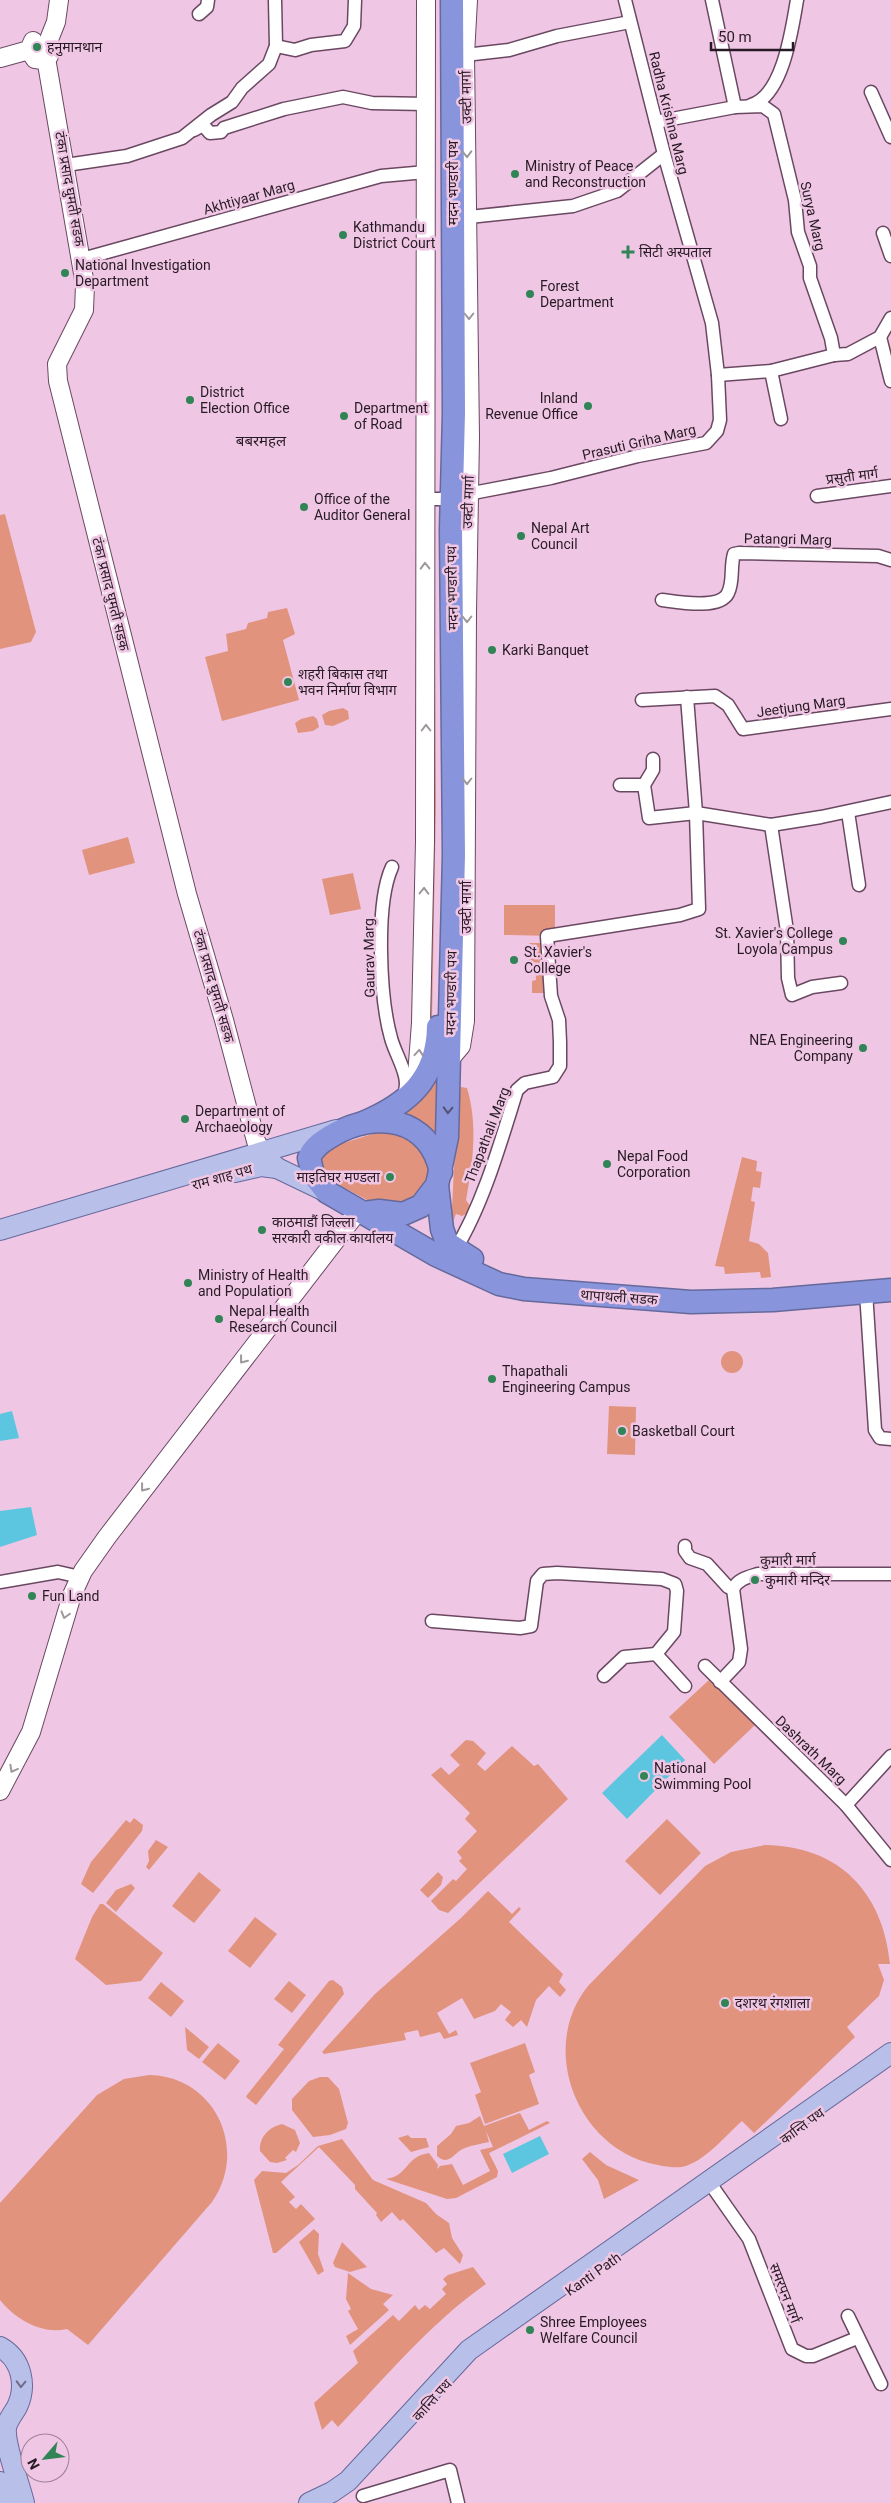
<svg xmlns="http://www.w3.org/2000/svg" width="891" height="2503" viewBox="0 0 891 2503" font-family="Roboto,'Noto Sans Devanagari',sans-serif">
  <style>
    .green { fill: #e1937e }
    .water { fill: #5cc6e0 }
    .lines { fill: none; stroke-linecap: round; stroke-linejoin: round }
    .street-casing { stroke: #6a4862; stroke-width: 15 }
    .secondary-casing { stroke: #6a4862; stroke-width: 20 }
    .primary-casing { stroke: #66699b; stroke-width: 22 }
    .highway-casing { stroke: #66699b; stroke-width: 25 }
    .street { stroke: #fff; stroke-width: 12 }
    .secondary { stroke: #fff; stroke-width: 18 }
    .primary { stroke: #b8bfe9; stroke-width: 20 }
    .highway { stroke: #8894db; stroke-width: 22 }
    .oneway { stroke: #9e989c }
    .oneway2 { stroke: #535176 }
    .oneway3 { stroke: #706c86 }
    .poi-dot { fill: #318456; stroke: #efc7e4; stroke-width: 2 }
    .labels { text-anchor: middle; stroke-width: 5; stroke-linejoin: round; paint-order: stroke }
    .poi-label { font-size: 14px; fill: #281a24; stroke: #efc7e4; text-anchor: start }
    .street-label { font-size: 14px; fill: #281a24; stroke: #efc7e4 }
    .neighbourhood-label { font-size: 15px; fill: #281a24; stroke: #efc7e4 }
  </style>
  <rect width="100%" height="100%" fill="#efc7e4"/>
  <g class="green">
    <polygon points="432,199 435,199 434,525"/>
    <polygon points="5,514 36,632 31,642 0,649 0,515"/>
    <polygon points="434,532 436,805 432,1021 429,1020"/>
    <polygon points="287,608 295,634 283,640 299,700 222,721 205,657 228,651 226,634 246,629 248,623 267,618 268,612"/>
    <polygon points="343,708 348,711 349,719 333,726 325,725 322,715 329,711"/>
    <polygon points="313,716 317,719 319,727 313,731 298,733 295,723 301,719"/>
    <polygon points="128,837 135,863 89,875 82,850"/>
    <polygon points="353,873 361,909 330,915 322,879"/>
    <polygon points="504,905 555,905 555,936 504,935"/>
    <polygon points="529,943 550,943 550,993 532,993 532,981 536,980 535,962 529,962"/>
    <polygon points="439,1066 439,1137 424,1124 394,1115"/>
    <path d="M 461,1087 L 467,1088 C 478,1124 473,1164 466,1200 L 470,1206 L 468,1213 L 462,1216 L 456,1214 L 451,1227 L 458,1090 Z"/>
    <polygon points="379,1132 403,1133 425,1152 430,1177 415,1204 369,1201 330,1180 315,1157 324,1149"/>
    <polygon points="742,1157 757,1161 756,1171 762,1172 760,1188 753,1187 751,1201 755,1202 749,1241 759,1244 768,1253 771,1277 761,1278 760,1272 725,1274 724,1267 715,1266"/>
    <circle cx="732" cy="1362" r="11"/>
    <polygon points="609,1406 636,1407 635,1455 607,1454"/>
    <polygon points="709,1680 755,1725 714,1764 669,1717"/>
    <polygon points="466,1740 473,1741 486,1753 477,1764 485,1771 512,1746 534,1766 538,1764 568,1799 448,1913 439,1910 431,1901 453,1879 456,1881 467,1869 459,1861 462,1858 457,1852 477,1831 465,1819 470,1813 431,1775 441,1767 449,1775 460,1765 450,1755"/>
    <polygon points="134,1818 143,1825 142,1831 93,1893 81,1884 91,1862 126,1820 130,1823"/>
    <polygon points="667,1819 701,1853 660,1895 625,1861"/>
    <polygon points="156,1840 168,1847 149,1870 146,1867 149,1861 148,1851"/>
    <path d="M 765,1845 C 839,1846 883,1892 890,1964 L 878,1964 L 884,1980 L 879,1996 L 847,2027 L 855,2037 L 754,2133 L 742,2121 C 725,2136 708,2158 686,2166 C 677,2169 662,2166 653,2164 C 577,2147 538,2048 588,1986 L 705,1866 L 731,1852 Z"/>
    <polygon points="199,1872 221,1890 194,1923 172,1906"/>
    <polygon points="438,1872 443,1877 441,1885 428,1898 420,1890"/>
    <polygon points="131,1884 135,1888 116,1912 106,1903 116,1890"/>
    <polygon points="488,1891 512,1914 519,1907 521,1909 509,1922 563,1974 559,1982 566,1990 560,1997 549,1986 536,2000 527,2027 521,2020 513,2027 505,2020 511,2012 501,2004 495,2011 474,2019 462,1998 437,2013 449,2034 456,2030 458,2035 444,2039 440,2032 420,2037 418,2030 404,2033 406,2040 324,2054 322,2052 375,1994 461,1918"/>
    <polygon points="100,1904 103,1904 163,1953 141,1981 106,1985 75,1959 92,1917"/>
    <polygon points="255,1917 277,1934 250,1968 228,1951"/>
    <polygon points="333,1980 342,1987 344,1994 256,2105 246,2097 247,2095 284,2049 278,2045 329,1981"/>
    <polygon points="289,1981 306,1995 292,2013 274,1999"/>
    <polygon points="161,1982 184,2001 171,2017 148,1998"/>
    <polygon points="185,2027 209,2047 199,2059 187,2050"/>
    <polygon points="218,2043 240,2061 225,2080 202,2062"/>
    <polygon points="525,2043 535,2072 529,2075 539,2104 485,2124 475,2095 481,2092 470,2063"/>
    <path d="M 149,2075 C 215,2076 249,2149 212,2202 L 88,2345 L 67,2329 C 42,2335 15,2319 0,2300 L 0,2203 L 97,2095 L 124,2079 Z"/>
    <polygon points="320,2077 328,2077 339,2089 348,2123 346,2129 330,2135 313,2137 292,2110 292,2099 309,2081"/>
    <path d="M 520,2113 L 529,2130 L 547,2121 L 550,2123 L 489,2153 L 498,2171 L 497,2177 L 456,2198 L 447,2199 L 386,2179 C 410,2175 404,2157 429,2153 L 438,2165 L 437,2169 L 440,2166 L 452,2164 L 463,2185 L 490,2171 L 480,2150 L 493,2147 L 486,2131 L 489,2142 C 481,2144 472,2145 465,2148 C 454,2152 449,2167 437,2156 L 437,2146 L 451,2134 L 456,2126 L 469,2123 L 480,2116 L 484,2126 Z"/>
    <path d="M 282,2124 L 295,2130 L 300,2143 L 296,2152 L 293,2150 L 285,2158 L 287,2160 L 277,2163 L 270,2162 L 260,2151 C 259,2137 269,2127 282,2124 Z"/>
    <polygon points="408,2135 411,2138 426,2138 429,2147 411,2152 398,2138"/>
    <polygon points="342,2139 373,2180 426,2203 436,2214 449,2223 452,2238 463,2255 460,2264 444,2248 436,2253 403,2219 400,2221 392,2212 381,2222 376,2215 377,2213 355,2189 355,2185 319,2147 281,2182 295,2197 289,2202 296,2209 301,2204 315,2219 276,2253 273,2253 254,2180 262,2171 286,2173 298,2165 318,2146"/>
    <polygon points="590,2152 606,2165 639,2180 604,2199 598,2180 582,2159"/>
    <polygon points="314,2229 319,2234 318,2254 324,2271 318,2275 299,2242"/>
    <polygon points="342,2242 367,2267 350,2272 335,2267 333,2263"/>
    <path d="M 473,2267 L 486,2284 C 430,2323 385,2378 338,2427 L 332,2420 L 322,2430 L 314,2403 L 358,2363 L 353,2351 L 393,2315 L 399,2321 L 415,2305 L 419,2310 L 425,2305 L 430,2309 L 446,2294 L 442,2289 L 447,2284 L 443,2279 L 448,2275 Z"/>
    <polygon points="348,2273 371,2289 393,2295 383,2304 389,2310 350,2345 346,2336 358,2329 348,2311 351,2309 346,2299"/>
  </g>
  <g class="water">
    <polygon points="12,1411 19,1438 0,1441 0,1414"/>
    <polygon points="31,1507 37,1535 0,1547 0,1511"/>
    <polygon points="662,1735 685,1760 627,1819 602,1793"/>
    <polygon points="540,2136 549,2154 512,2173 503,2154"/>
  </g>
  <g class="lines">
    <defs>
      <g id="street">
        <polyline points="712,0 735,107"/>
        <polyline points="199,14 207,7 208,0"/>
        <polyline points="276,46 295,50 311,45 345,41 354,26 355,0"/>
        <polyline points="465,55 509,50 557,36 630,22"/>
        <polyline points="871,92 891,137"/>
        <path d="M 751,105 C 783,96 792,29 797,0"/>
        <polyline points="656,122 735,107 763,106 774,114 795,200 798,232 810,266 810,278 831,338 834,355"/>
        <polyline points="194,130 203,125 210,133 221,132 224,128 284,109 343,97 372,103 426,104"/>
        <polyline points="66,165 127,156 182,138 211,115 232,102 242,88 269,64 276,46 275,0"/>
        <polyline points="469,217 573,206 617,191 664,154"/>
        <polyline points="883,233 891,256"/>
        <polyline points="82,259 381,176 426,172"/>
        <polyline points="880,337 891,381"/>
        <polyline points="771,371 781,419"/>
        <polyline points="718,375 771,371 834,355 848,354 880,337 891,318"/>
        <polyline points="817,496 891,486"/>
        <path d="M 424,499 C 443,499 460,500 478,492 L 551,478 L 638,456 L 706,443 L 717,431 L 720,420 L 718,375 L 712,323 L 664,154 L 625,0"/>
        <path d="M 662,600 C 678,602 720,610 728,593 C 734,581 730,567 734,554 L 739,553 L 878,556 L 891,560"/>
        <polyline points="642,700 715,696 728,705 743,729 891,709"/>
        <polyline points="653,759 653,770 644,785 649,818 696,813 771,825 821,817 891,802"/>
        <polyline points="620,785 644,785"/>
        <polyline points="848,812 859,885"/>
        <polyline points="771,825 787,931 788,978 792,995 812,987 841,983"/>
        <path d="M 392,867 C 375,904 380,999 391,1038 C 395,1055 413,1079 403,1096"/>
        <path d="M 455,1250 C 483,1205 501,1141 517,1090 L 525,1083 L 553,1077 L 560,1066 L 560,1042 L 559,1020 L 551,996 L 547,936 L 680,915 L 699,909 L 696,813 L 687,697"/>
        <polyline points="866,1292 875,1430 880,1438 891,1439"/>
        <polyline points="685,1546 685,1551 690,1558 707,1564 728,1587 733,1589"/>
        <polyline points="0,1582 58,1572 80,1577"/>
        <polyline points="432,1621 520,1628 531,1626 537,1581 543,1574 557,1573 662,1579 675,1584 677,1591 674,1632 656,1654 685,1686"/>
        <polyline points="705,1666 846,1805 891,1860"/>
        <polyline points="604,1676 624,1657 656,1654"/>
        <path d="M 720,1682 L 739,1662 L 741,1649 L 733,1589 C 738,1579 748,1577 758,1574 L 891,1574"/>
        <polyline points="846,1805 891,1756"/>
        <polyline points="714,2189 749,2239 792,2349 806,2356 813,2356 857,2338"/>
        <polyline points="848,2316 881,2384"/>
        <polyline points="363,2496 450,2470 458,2503"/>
      </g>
      <g id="secondary">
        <polyline points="29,50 35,59 43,60 49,56 51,49 48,42 56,22 59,0"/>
        <polyline points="0,58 29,50 33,41"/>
        <polyline points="46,58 85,285 84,310 57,364 58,381 187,894 224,1020 256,1141 261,1151"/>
        <polyline points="450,1059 461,1046 465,1021 467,612 470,436 465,55 468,0"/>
        <polyline points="412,1088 417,1076 421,1023 425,841 426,0"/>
        <polyline points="0,1791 31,1732 72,1595 83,1571 107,1537 352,1219 357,1209"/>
      </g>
      <g id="primary">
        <polyline points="267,1159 277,1168 327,1192"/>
        <polyline points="235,1172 261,1166 277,1168"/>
        <polyline points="0,1230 336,1130"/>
        <path d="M 0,2347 C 22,2359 27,2386 17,2407 C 13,2414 7,2421 6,2428 C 4,2445 20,2485 24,2503"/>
        <polyline points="0,2482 6,2503"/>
        <polyline points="309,2503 332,2492 348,2481 469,2350 891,2053"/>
      </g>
      <g id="highway">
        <path d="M 363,1123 C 408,1104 437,1079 438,1027"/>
        <path d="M 441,1172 C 429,1117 376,1110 333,1135 C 323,1141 313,1147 309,1158 L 313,1174 L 327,1192 L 436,1255 L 499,1284 L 524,1289 L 691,1302 L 773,1300 L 891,1290"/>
        <polyline points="437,1185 442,1229 447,1243 472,1259"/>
        <polyline points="364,1213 379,1211 403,1214 421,1206 437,1185 447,1137 454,855 451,529 454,413 452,0"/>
      </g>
    </defs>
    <use href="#street" class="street-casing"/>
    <use href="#secondary" class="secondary-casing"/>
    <use href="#primary" class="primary-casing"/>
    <use href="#highway" class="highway-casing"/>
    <use href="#street" class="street"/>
    <use href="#secondary" class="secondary"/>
    <use href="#primary" class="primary"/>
    <use href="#highway" class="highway"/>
  </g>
  <defs><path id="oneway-chevron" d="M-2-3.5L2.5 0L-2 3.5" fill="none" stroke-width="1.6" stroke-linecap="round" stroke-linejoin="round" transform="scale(1.25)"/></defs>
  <g class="oneway">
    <use href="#oneway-chevron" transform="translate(467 154) rotate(89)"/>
    <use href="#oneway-chevron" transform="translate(469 316) rotate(90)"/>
    <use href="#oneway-chevron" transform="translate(425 566) rotate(-91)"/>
    <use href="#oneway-chevron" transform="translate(467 619) rotate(90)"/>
    <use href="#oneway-chevron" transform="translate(426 728) rotate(-90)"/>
    <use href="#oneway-chevron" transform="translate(467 781) rotate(90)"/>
    <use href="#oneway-chevron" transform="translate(424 891) rotate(-89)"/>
    <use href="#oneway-chevron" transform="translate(419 1053) rotate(-85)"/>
    <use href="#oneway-chevron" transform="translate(243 1360) rotate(128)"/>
    <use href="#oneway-chevron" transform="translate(144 1488) rotate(128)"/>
    <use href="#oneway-chevron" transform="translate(65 1615) rotate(106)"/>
    <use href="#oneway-chevron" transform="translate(13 1769) rotate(119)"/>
  </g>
  <use class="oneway2" href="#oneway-chevron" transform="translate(448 1110) rotate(92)"/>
  <use class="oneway3" href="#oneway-chevron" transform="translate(21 2384) rotate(92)"/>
  <g class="poi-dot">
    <circle cx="37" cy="47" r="5"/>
    <circle cx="515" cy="174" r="5"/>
    <circle cx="343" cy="235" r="5"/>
    <path d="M625.5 244.5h5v5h5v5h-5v5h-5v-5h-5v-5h5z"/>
    <circle cx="65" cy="273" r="5"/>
    <circle cx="530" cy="294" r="5"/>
    <circle cx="190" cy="400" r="5"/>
    <circle cx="588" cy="406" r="5"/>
    <circle cx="344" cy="416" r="5"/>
    <circle cx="304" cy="507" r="5"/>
    <circle cx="521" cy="536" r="5"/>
    <circle cx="492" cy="650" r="5"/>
    <circle cx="288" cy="682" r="5"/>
    <circle cx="843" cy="941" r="5"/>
    <circle cx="514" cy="960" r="5"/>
    <circle cx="863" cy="1048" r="5"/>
    <circle cx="185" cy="1119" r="5"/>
    <circle cx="607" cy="1164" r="5"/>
    <circle cx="390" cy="1177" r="5"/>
    <circle cx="262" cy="1230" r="5"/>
    <circle cx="188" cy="1283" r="5"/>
    <circle cx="219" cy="1319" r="5"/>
    <circle cx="492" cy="1379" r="5"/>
    <circle cx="622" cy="1431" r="5"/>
    <circle cx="755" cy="1580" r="5"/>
    <circle cx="32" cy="1596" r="5"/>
    <circle cx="644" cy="1776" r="5"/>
    <circle cx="725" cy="2003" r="5"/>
    <circle cx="530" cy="2330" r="5"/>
  </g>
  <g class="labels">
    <g class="poi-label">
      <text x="47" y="52">हनुमानथान</text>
      <text x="525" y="171">Ministry of Peace<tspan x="525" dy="16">and Reconstruction</tspan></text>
      <text x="353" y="232">Kathmandu<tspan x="353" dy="16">District Court</tspan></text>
      <text x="639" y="257">सिटी अस्पताल</text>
      <text x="75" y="270">National Investigation<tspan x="75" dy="16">Department</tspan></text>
      <text x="540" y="291">Forest<tspan x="540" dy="16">Department</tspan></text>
      <text x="200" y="397">District<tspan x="200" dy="16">Election Office</tspan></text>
      <text x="578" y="403" text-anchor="end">Inland<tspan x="578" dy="16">Revenue Office</tspan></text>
      <text x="354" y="413">Department<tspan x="354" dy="16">of Road</tspan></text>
      <text x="314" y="504">Office of the<tspan x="314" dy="16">Auditor General</tspan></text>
      <text x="531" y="533">Nepal Art<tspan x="531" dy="16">Council</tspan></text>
      <text x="502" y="655">Karki Banquet</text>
      <text x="298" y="679">शहरी बिकास तथा<tspan x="298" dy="16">भवन निर्माण विभाग</tspan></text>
      <text x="833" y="938" text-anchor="end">St. Xavier's College<tspan x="833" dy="16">Loyola Campus</tspan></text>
      <text x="524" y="957">St. Xavier's<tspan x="524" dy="16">College</tspan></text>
      <text x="853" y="1045" text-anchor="end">NEA Engineering<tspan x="853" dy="16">Company</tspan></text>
      <text x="195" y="1116">Department of<tspan x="195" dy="16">Archaeology</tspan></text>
      <text x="617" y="1161">Nepal Food<tspan x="617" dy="16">Corporation</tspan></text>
      <text x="380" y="1182" text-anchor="end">माइतिघर मण्डला</text>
      <text x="272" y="1227">काठमाडौं जिल्ला<tspan x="272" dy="16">सरकारी वकील कार्यालय</tspan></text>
      <text x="198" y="1280">Ministry of Health<tspan x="198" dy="16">and Population</tspan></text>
      <text x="229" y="1316">Nepal Health<tspan x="229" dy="16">Research Council</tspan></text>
      <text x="502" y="1376">Thapathali<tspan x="502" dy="16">Engineering Campus</tspan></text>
      <text x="632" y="1436">Basketball Court</text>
      <text x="765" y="1585">कुमारी मन्दिर</text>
      <text x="42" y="1601">Fun Land</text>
      <text x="654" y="1773">National<tspan x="654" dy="16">Swimming Pool</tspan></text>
      <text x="735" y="2008">दशरथ रंगशाला</text>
      <text x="540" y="2327">Shree Employees<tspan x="540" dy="16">Welfare Council</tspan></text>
    </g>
    <g class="street-label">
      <text transform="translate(466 97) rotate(-91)" y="5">उक्टी मार्गा</text>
      <text transform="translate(669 113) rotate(76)" y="5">Radha Krishna Marg</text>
      <text transform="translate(453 183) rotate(-90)" y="5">मदन भण्डारी पथ</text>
      <text transform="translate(70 189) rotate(80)" y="5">टंका प्रसाद घुमती सडक</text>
      <text transform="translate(249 197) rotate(-16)" y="5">Akhtiyaar Marg</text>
      <text transform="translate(813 216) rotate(77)" y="5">Surya Marg</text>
      <text transform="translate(639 442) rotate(-13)" y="5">Prasuti Griha Marg</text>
      <text transform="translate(852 476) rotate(-7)" y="5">प्रसुती मार्ग</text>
      <text transform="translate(468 502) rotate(-88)" y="5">उक्टी मार्गा</text>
      <text transform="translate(788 539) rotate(1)" y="5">Patangri Marg</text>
      <text transform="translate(452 588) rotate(-91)" y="5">मदन भण्डारी पथ</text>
      <text transform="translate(111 594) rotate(76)" y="5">टंका प्रसाद घुमती सडक</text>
      <text transform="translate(801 706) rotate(-8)" y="5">Jeetjung Marg</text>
      <text transform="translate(466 907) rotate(-90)" y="5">उक्टी मार्गा</text>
      <text transform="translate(369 958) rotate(-91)" y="5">Gaurav Marg</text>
      <text transform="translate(214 986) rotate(74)" y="5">टंका प्रसाद घुमती सडक</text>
      <text transform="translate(451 993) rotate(-89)" y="5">मदन भण्डारी पथ</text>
      <text transform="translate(487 1135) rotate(-69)" y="5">Thapathali Marg</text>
      <text transform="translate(222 1177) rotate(-16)" y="5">राम शाह पथ</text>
      <text transform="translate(619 1297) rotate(4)" y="5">थापाथली सडक</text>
      <text transform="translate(788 1560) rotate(-1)" y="5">कुमारी मार्ग</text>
      <text transform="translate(811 1750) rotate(44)" y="5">Dashrath Marg</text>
      <text transform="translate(802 2126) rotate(-36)" y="5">कान्ति पथ</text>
      <text transform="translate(593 2274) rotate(-35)" y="5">Kanti Path</text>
      <text transform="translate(785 2293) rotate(69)" y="5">समरपन मार्ग</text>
      <text transform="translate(432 2400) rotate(-48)" y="5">कान्ति पथ</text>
    </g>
    <g class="neighbourhood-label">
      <text x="261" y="446">बबरमहल</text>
    </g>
  </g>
  <g transform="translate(45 2458) rotate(242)"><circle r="24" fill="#efc7e4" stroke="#9f8297"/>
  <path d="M0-4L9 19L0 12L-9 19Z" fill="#318456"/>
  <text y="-8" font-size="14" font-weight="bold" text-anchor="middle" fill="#281a24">N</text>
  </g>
  <path d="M711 42v8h82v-8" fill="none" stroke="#281a24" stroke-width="2.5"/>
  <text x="718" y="42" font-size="15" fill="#281a24" stroke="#efc7e4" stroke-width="4" paint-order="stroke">50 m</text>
</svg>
